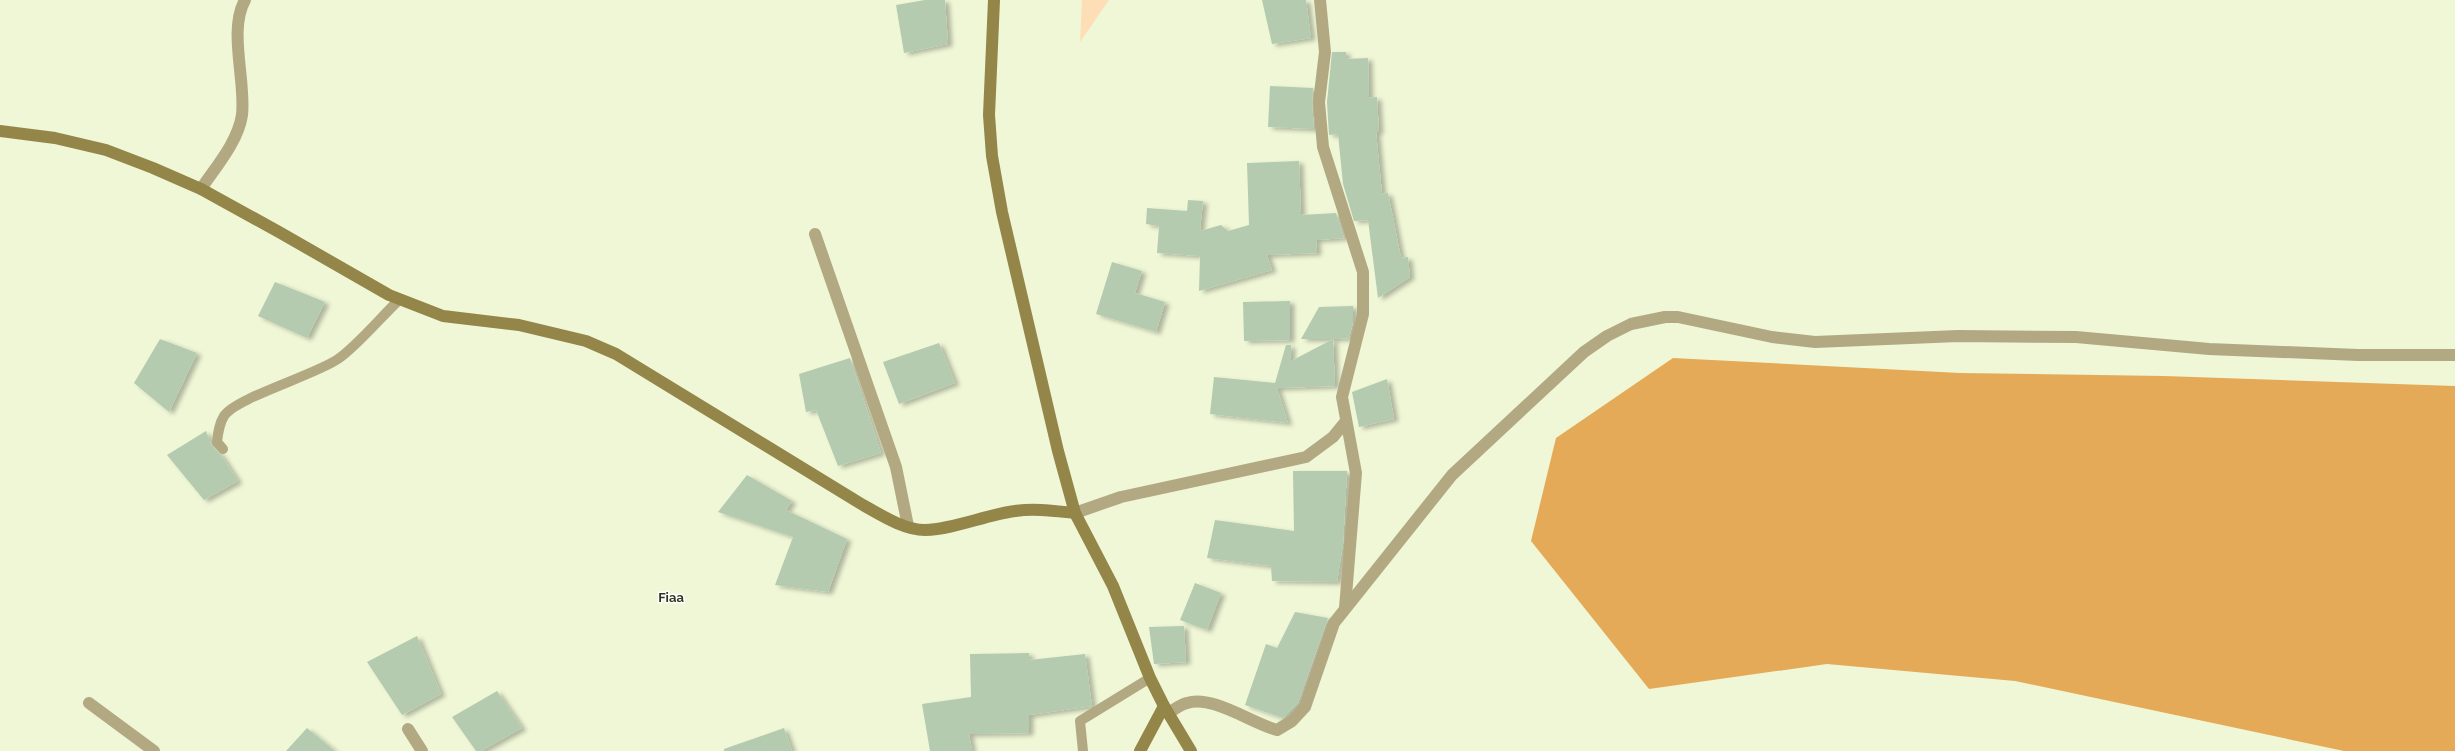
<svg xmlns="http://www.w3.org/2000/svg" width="2455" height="751" viewBox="0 0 2455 751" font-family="Raleway,sans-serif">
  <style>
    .green { fill: #fedeb6 }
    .forest { fill: #e5aa57 }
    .building { fill: #b4cbb0; filter: url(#shadow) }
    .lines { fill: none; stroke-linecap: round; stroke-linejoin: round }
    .lane { stroke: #b2a982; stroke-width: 10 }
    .street { stroke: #b2a982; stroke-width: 12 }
    .secondary { stroke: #948548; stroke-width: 12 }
    .labels { text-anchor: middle; stroke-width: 3; stroke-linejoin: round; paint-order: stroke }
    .quarter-label { font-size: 13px; font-weight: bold; fill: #31371c; stroke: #fff }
  </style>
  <defs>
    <filter id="shadow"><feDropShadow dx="4.5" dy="2.5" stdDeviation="2" flood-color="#0004"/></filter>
  </defs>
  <rect width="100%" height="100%" fill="#eff7d6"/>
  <polygon class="green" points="1082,0 1109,0 1080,42"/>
  <polygon class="forest" points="1673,358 1960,373 2164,376 2455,386 2455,751 2344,751 2015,681 1827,664 1649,689 1531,541 1556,438"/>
  <g class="building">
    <polygon points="925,0 945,0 948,44 904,53 896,5"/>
    <polygon points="1262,0 1306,0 1311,38 1272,44"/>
    <polygon points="1332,52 1346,52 1346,59 1368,58 1369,98 1377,97 1379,132 1376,132 1382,194 1388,193 1401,258 1408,257 1410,277 1378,298 1368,220 1354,221 1343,184 1338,134 1329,135 1327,102"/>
    <polygon points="1270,86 1313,88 1312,103 1314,129 1268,127"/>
    <polygon points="1299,161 1301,215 1336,213 1344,238 1316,240 1317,253 1267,255 1272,270 1199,291 1200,256 1157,253 1159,226 1146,224 1147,208 1187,211 1188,200 1203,201 1200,231 1221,225 1228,231 1249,225 1247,163"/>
    <polygon points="1112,262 1142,271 1135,293 1165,302 1156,332 1096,314"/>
    <polygon points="275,282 325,302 307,338 258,316"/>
    <polygon points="1290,301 1290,340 1244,341 1243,302"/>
    <polygon points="1353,306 1353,322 1349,338 1333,339 1335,386 1277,388 1288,423 1210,414 1214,377 1275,383 1286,345 1291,345 1291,361 1333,339 1301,339 1319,307"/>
    <polygon points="160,339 197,353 169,412 134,383"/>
    <polygon points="939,343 955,383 899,404 883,362"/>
    <polygon points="850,358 881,453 838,466 816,410 806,412 799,374"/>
    <polygon points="1387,379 1394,419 1359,427 1352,392"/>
    <polygon points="206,431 212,446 221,455 238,481 204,500 167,455"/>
    <polygon points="1293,471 1347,471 1343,544 1337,582 1272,581 1271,566 1207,558 1215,520 1294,531"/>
    <polygon points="747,475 792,501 786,510 847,539 828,592 775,585 793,537 718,512"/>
    <polygon points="1195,583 1221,593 1207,630 1180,620"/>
    <polygon points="1295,612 1328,618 1298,703 1283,718 1245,705 1266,644 1277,648"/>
    <polygon points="1184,626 1186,662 1154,664 1149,627"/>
    <polygon points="417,636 441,694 402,715 367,662"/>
    <polygon points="1029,653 1029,660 1085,654 1092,706 1029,715 1029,733 969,734 972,751 930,751 922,704 971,697 970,654"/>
    <polygon points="497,691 522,728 481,751 476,751 452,717"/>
    <polygon points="307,728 335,751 286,751"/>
    <polygon points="784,728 792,751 724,751 724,749"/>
  </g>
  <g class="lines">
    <g class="lane">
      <path d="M 223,449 L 217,442 C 218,433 219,424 224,416 C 235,398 315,375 338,359 C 356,347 382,316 399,300"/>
      <polyline points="1083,751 1080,721 1150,678"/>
    </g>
    <g class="street">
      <polyline points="1320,0 1325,52 1319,102 1323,147 1363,272 1363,314 1342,397 1356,473 1345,608"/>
      <path d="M 201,189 C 215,168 238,142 242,115 C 246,81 228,30 245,0"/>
      <polyline points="815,234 896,467 908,526"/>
      <polyline points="1075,513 1121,497 1306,457 1333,437 1346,421"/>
      <polyline points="89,703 154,751"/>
      <path d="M 1168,713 C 1174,710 1181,704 1187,703 C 1213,695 1251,723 1277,730 L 1292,721 L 1305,707 L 1334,623 L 1452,475 L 1584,352 L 1607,336 L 1631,324 L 1665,317 L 1678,317 L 1772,337 L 1815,342 L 1958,336 L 2076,337 L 2209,349 L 2358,355 L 2455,355"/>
      <polyline points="408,729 422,751"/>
    </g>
    <g class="secondary">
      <polyline points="994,0 989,115 992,156 1002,212 1058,451 1075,513 1113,586 1150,678 1164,706 1191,751"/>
      <path d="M 0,131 L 55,138 L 106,150 L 153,168 L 201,189 L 279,232 L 389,295 L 443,316 L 519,325 L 586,341 L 616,354 L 863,505 C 881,515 904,530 925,530 C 955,529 985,515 1015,511 C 1035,508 1055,511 1075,513"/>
      <polyline points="1140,751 1164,706"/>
    </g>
  </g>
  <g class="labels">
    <g class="quarter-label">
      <text x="671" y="602">Fiaa</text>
    </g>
  </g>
</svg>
